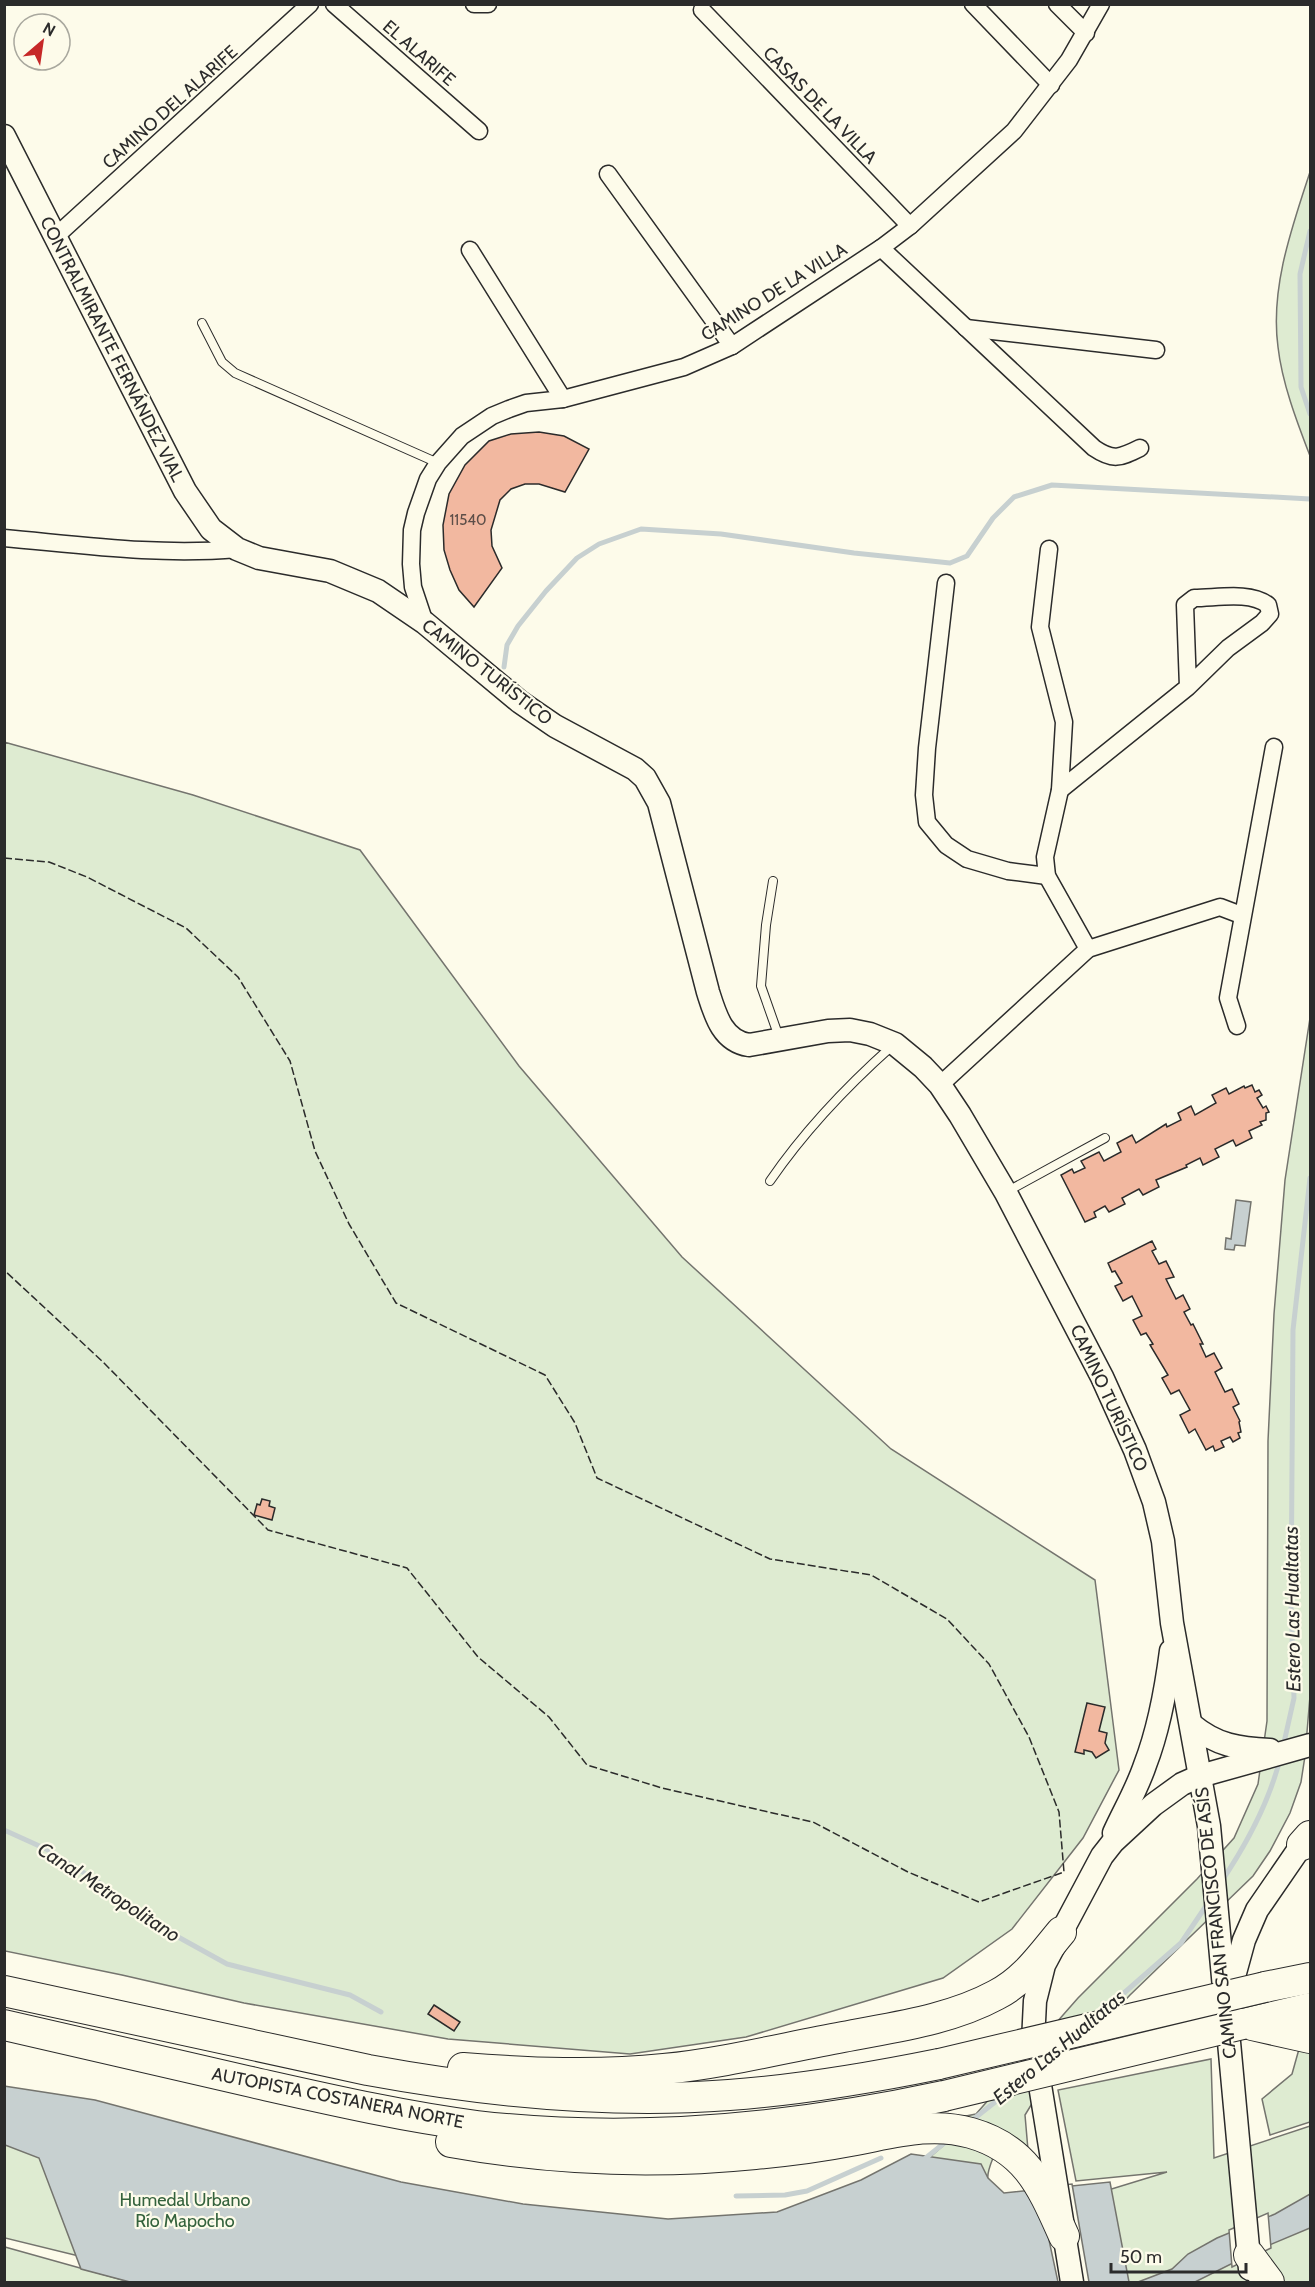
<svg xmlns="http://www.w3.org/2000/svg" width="1315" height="2287" viewBox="0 0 1315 2287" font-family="Cabin,sans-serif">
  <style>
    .green { fill: #deebd1; stroke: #74746e; stroke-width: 1.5 }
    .water { fill: #c7d0d0; stroke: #74746e; stroke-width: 1.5 }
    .pier { fill: #fdfbea; stroke: #74746e; stroke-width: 1.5 }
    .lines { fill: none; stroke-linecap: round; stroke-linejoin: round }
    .stream { stroke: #c7d0d0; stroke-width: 5 }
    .building { fill: #f2b8a0; stroke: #2b2b2b; stroke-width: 1.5 }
    .service-casing { stroke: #2b2b2b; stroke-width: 10 }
    .minor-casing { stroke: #2b2b2b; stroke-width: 19 }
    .secondary-casing { stroke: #2b2b2b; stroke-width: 25 }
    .motorway-casing { stroke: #2b2b2b; stroke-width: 32 }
    .service { stroke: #fdfbea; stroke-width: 8 }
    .minor { stroke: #fdfbea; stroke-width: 16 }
    .secondary { stroke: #fdfbea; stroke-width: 22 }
    .motorway { stroke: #fdfbea; stroke-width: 30 }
    .motorway-bridge-casing { stroke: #2b2b2b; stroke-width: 32; stroke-linecap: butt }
    .motorway-bridge { stroke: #fdfbea; stroke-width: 30 }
    .fence { stroke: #2b2b2b; stroke-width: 1.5; stroke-dasharray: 8 3; stroke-linecap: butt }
    .labels { text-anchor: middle; stroke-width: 4.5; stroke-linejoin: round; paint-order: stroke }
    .number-label { font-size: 15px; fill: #5d4e48 }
    .street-label { font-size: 18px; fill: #2b2b2b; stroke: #fdfbea }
    .park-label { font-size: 18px; fill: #34623c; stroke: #fdfbea }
    .water-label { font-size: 20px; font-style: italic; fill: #2b2b2b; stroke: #fdfbea }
  </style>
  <rect width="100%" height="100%" fill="#fdfbea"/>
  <g class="green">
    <path d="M 1310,172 L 1310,456 C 1297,422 1282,383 1278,347 C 1270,288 1292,227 1310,172 Z"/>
    <polygon points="4,742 193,795 360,850 519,1066 682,1257 891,1449 1095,1580 1119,1770 1083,1838 1012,1929 943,1978 746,2037 630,2054 448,2039 244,2003 122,1975 5,1951"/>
    <path d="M 1310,1018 L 1310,1696 L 1305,1756 L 1301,1782 L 1290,1813 L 1270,1851 L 1253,1876 L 1130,1995 L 1039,2092 L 1025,2115 L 1028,2150 L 993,2158 C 986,2175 985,2183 995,2199 L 1092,2195 L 1167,2172 L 1076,2181 L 1058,2090 L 1211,2059 L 1214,2158 L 1310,2126 L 1310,2282 L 172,2282 L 91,2259 L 5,2238 L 4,2089 L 417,2196 L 699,2227 L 798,2216 L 916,2169 L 967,2125 L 951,2119 L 976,2114 L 1078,1998 L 1197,1879 L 1234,1838 L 1258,1784 L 1267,1721 L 1268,1441 L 1274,1314 L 1285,1180 Z"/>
    <polygon points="1299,2049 1310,2053 1310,2122 1270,2135 1262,2099 1292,2074"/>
    <polygon points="5,2247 130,2282 5,2282"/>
  </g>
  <g class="water">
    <polygon points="1236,1200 1251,1202 1245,1246 1235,1245 1234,1250 1225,1249 1226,1238 1231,1239"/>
    <polygon points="4,2086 95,2100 401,2182 523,2204 668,2219 777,2212 861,2180 911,2154 981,2164 988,2178 1004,2193 1110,2182 1129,2282 130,2282 81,2269 39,2158 5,2145"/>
    <polygon points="1310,2194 1310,2228 1267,2246 1195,2282 1138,2282 1172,2269 1188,2254 1217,2238 1275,2214"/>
  </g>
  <g class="pier">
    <polygon points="1072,2184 1089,2282 1058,2282 1046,2226 1026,2189"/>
    <polygon points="1268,2213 1271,2248 1232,2267 1229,2230"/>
  </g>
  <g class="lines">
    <g class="stream">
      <polyline points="1310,231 1300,274 1301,387 1310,414"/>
      <polyline points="504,667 507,645 518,626 546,591 577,558 599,544 641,529 721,534 854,553 950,563 967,556 993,518 1014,497 1052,485 1310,499"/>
      <polyline points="1283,1747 1294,1698 1291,1605 1293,1330 1310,1178"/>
      <polyline points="4,1830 46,1849 100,1883 142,1917 227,1964 350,1995 381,2012"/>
      <path d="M 1221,1882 C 1246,1845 1269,1802 1280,1759"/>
      <polyline points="1100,2014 1181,1943 1208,1903"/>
      <polyline points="971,2121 1004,2095"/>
      <polyline points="922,2161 948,2140"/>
      <polyline points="736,2196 785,2195 807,2191 881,2158"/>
    </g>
  </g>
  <g class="building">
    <polygon points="539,432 564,436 589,449 565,492 539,484 525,484 511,489 500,500 491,530 492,546 502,568 474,607 459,590 450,570 444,550 443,525 449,494 465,465 489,441 511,434"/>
    <polygon points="1252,1085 1255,1092 1259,1090 1262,1095 1257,1098 1263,1108 1266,1106 1269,1112 1266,1113 1266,1120 1260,1122 1262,1125 1249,1131 1252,1138 1236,1146 1233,1140 1215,1149 1219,1157 1203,1165 1200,1158 1186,1165 1187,1167 1156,1180 1159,1187 1143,1195 1139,1189 1122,1198 1125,1204 1109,1212 1105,1206 1094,1212 1096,1217 1085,1222 1061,1175 1072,1169 1074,1173 1085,1168 1081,1161 1099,1152 1104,1161 1121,1152 1117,1143 1132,1135 1136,1143 1166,1124 1167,1127 1181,1120 1178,1113 1191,1106 1195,1115 1216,1103 1212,1095 1226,1088 1229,1094 1244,1086 1245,1088"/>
    <polygon points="1152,1241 1156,1249 1152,1251 1159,1264 1166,1261 1174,1277 1166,1279 1176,1299 1183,1295 1190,1309 1184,1312 1191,1325 1193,1324 1203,1344 1200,1344 1206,1357 1214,1353 1222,1368 1215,1372 1225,1392 1232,1389 1239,1404 1233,1407 1240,1421 1239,1422 1241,1432 1238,1433 1240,1438 1233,1442 1230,1437 1221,1441 1224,1447 1215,1451 1213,1446 1206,1450 1195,1429 1189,1433 1180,1415 1190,1410 1179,1390 1171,1394 1162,1378 1168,1375 1150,1345 1153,1344 1146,1333 1141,1335 1133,1320 1142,1316 1132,1296 1123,1301 1115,1286 1122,1283 1115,1271 1112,1272 1108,1263"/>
    <polygon points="262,1499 270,1501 269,1506 275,1508 272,1520 254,1515 257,1504 260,1505"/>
    <polygon points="1087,1703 1105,1707 1099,1731 1107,1733 1105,1743 1109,1750 1096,1758 1092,1752 1084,1750 1084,1754 1075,1752"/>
    <polygon points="434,2005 460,2022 454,2031 428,2014"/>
  </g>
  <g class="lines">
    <defs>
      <g id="service">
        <polyline points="202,323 222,362 235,373 438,463"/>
        <polyline points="773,881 766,925 761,986 780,1040"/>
        <path d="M 770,1181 C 805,1130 846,1087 892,1046"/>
        <polyline points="1008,1191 1105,1138"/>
      </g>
      <g id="minor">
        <polyline points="334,4 479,131"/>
        <polyline points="474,4 488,4"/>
        <polyline points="973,4 1051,85"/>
        <polyline points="1057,4 1086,33"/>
        <polyline points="702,10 910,226"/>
        <polyline points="608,174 732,346"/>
        <polyline points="55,237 310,4"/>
        <path d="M 881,248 L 1094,448 C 1113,461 1120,458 1140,448"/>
        <polyline points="470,250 563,399"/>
        <polyline points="966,328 1156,350"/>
        <path d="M 4,538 C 82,545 159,556 237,549"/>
        <polyline points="1049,549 1040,627 1064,722 1060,790 1045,857 1047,876 1088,949"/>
        <polyline points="946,583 927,748 924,795 927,822 946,845 967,859 1008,871 1047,876"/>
        <polyline points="425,623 413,587 411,564 412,530 416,513 428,479 438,463 462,436 492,416 509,409 526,403 563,399 684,367 732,346 881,248 910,226 1014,131 1069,60 1101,4"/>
        <path d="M 1060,790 L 1188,687 L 1228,648 L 1262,623 L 1270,614 L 1268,605 C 1250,591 1217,598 1194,598 L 1185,605 L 1188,687"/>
        <polyline points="1237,1026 1228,998 1274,747"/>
        <polyline points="940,1085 1088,949 1220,907 1241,915"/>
      </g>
      <g id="secondary">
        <path d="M 4,136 L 185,491 L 211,529 L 237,549 L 259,558 L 330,571 L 378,591 L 425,623 L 520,702 L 555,726 L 635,769 L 645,778 L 659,803 L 708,992 C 715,1014 722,1041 749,1045 L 828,1031 L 850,1030 L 870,1034 L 895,1044 L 923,1067 L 940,1085 L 960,1115 L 1006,1193 L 1102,1377 L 1135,1450 L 1154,1502 L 1163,1541 L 1172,1623 L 1209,1826 L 1250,2269"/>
        <path d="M 1192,1725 C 1216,1745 1239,1749 1270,1750"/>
        <path d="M 1114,1833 C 1124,1811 1137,1789 1145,1765 C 1159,1729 1166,1690 1171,1651"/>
        <polyline points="1230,1991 1244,1940 1257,1910 1310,1833"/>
        <polyline points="1072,2282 1033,2042 1035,2001 1044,1965 1102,1856 1113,1842 1153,1805 1182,1784 1200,1776 1310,1745"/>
      </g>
      <g id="motorway">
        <polyline points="1302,1845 1310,1836"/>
        <polyline points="1265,1987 1310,1978"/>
        <path d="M 4,1991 L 368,2070 C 487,2092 607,2104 729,2095 C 800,2090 870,2078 939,2064"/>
        <polyline points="1243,2024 1310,2008"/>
        <path d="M 4,2025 C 85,2044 166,2063 247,2081 C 323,2098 400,2116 477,2126 C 633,2144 791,2129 944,2096"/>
        <polyline points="1252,2025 1310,2038"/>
        <path d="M 463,2068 C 530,2073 597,2076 664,2069 C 724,2063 783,2048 843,2037 C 894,2027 950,2020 996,1995 C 1024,1981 1041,1956 1061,1932"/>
        <path d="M 451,2142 C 551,2160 654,2164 755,2154 C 787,2151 819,2147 850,2141 C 890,2134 930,2121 971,2133 C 1027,2149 1042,2187 1064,2236"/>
        <polyline points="1249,2255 1269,2282"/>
      </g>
    </defs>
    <use href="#service" class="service-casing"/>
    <use href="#minor" class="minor-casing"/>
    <use href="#secondary" class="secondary-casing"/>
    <use href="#motorway" class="motorway-casing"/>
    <use href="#service" class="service"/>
    <use href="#minor" class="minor"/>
    <use href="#secondary" class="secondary"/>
    <use href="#motorway" class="motorway"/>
    <defs>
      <g id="motorway-bridge">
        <polyline points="939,2064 1265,1987"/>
        <polyline points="944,2096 1243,2024"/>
      </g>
    </defs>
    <use href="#motorway-bridge" class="motorway-bridge-casing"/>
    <use href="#motorway-bridge" class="motorway-bridge"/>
    <polyline class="fence" points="4,858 49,862 87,877 186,928 238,977 290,1061 315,1151 349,1224 396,1303 545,1375 575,1423 597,1478 770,1559 871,1575 947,1619 989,1664 1029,1737 1059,1812 1064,1872 979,1902 908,1872 813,1822 662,1788 587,1765 549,1717 478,1657 407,1568 268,1530 103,1362 4,1270"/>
  </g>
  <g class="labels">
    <g class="number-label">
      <text x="468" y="525">11540</text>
    </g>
    <g class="street-label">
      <text transform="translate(419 53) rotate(41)" y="6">EL ALARIFE</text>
      <text transform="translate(820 105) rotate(46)" y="6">CASAS DE LA VILLA</text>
      <text transform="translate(170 107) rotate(-42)" y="6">CAMINO DEL ALARIFE</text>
      <text transform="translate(774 292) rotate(-32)" y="6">CAMINO DE LA VILLA</text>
      <text transform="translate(112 349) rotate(63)" y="6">CONTRALMIRANTE FERNÁNDEZ VIAL</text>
      <text transform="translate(487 672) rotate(38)" y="6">CAMINO TURÍSTICO</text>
      <text transform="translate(1109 1398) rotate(65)" y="6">CAMINO TURÍSTICO</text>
      <text transform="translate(1216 1923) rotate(-96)" y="6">CAMINO SAN FRANCISCO DE ASÍS</text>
      <text transform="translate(338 2098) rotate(11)" y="6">AUTOPISTA COSTANERA NORTE</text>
    </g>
    <g class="park-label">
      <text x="185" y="2206">Humedal Urbano<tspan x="185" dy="21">Río Mapocho</tspan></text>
    </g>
    <g class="water-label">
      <text transform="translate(1292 1609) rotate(-91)" y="7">Estero Las Hualtatas</text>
      <text transform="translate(109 1892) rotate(33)" y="7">Canal Metropolitano</text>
      <text transform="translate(1059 2047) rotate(-40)" y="7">Estero Las Hualtatas</text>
    </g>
  </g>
  <rect width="1315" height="2287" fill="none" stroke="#2b2b2b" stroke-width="12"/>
  <g transform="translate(42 42) rotate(29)"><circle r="28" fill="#fdfbea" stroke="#a9a89e" stroke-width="1.5"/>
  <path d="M0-4.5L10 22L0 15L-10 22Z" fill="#c62828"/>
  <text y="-9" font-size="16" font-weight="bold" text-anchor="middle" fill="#2b2b2b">N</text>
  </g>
  <path d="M1111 2263v9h135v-9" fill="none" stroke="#2b2b2b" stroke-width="3"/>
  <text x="1120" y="2263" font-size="18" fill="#2b2b2b" stroke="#fdfbea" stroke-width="4.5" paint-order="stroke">50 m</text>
</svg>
